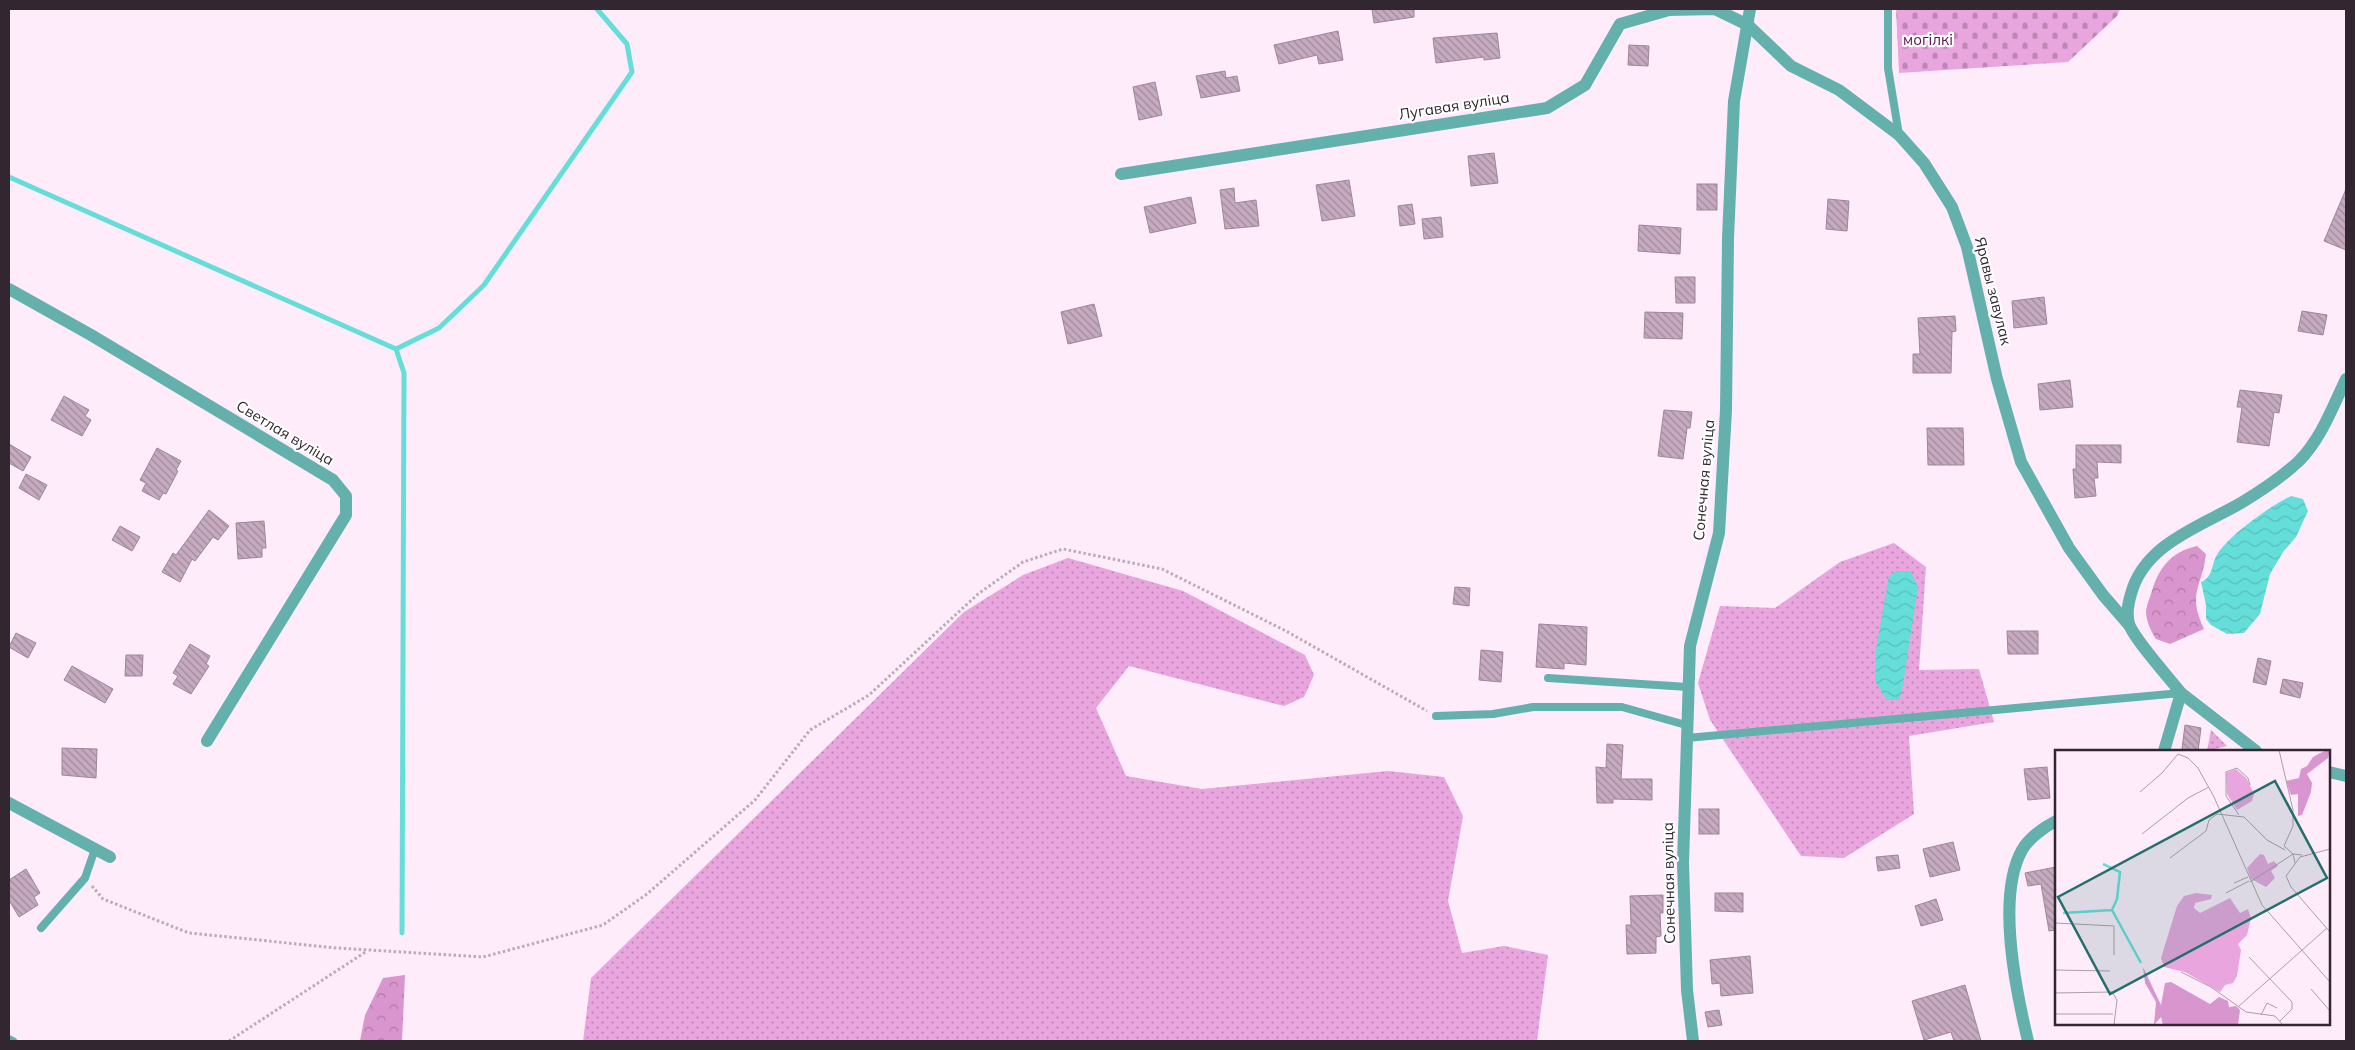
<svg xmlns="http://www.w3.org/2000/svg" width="2355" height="1050" viewBox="0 0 2355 1050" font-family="Mulish,sans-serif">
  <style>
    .grass { fill: url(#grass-dots) }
    .forest { fill: url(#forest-crowns) }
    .cemetery { fill: url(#cemetery-stones) }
    .water { fill: url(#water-waves) }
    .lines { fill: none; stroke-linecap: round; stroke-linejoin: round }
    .stream { stroke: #65deda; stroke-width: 5 }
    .building { fill: url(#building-back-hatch); stroke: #9f849a }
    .path { stroke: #bbabb8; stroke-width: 3; stroke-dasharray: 2.5 2.5; stroke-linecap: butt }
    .lane { stroke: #64b0ad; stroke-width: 8 }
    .street { stroke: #64b0ad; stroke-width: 12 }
    .labels { text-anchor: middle; stroke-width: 4.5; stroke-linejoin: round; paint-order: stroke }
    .park-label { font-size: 15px; fill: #5d0c55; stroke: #fff }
    .street-label { font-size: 15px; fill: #322730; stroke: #fff }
    .inset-river { fill: none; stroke: #65deda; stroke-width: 2.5 }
    .inset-road { fill: none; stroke: #ac9da9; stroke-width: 1 }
    .view { fill: #246f6d; fill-opacity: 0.15; stroke: #246f6d; stroke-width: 2.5 }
    .inset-edge { fill: none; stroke: #322730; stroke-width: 2.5 }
  </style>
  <defs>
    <pattern id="grass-dots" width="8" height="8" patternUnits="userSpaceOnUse" patternTransform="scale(1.25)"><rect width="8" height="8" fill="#e9a5dd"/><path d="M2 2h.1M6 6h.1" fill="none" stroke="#bd86b4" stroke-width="1.8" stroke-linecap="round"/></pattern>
    <pattern id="forest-crowns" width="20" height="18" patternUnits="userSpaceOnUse" patternTransform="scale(1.25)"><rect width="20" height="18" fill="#d995cd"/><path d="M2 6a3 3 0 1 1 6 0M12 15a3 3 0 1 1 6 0" fill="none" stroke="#b17aa7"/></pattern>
    <pattern id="cemetery-stones" width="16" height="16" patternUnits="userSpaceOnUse" patternTransform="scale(1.25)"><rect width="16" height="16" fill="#e9a5dd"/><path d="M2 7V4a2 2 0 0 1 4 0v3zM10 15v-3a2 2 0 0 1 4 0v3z" fill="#bd86b4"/></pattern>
    <pattern id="water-waves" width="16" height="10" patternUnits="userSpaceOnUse" patternTransform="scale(1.25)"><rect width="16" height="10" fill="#65deda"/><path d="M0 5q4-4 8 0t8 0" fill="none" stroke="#58bebb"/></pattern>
    <pattern id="building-back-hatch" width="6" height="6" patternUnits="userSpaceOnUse" patternTransform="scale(1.25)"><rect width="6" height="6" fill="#c6aac0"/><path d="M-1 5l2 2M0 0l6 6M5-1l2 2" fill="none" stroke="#a18a9c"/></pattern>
  </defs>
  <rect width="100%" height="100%" fill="#feecfa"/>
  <g class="grass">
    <polygon points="1894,543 1926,567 1919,670 1979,669 1994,722 1909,736 1914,814 1844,858 1801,856 1710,720 1698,683 1720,606 1775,608 1840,562"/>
    <polygon points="1068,558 1183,591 1305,655 1314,675 1304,697 1284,706 1129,666 1096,708 1126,776 1202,789 1388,771 1444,777 1463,816 1448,901 1462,953 1504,946 1548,955 1537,1041 583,1041 591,978 964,612 1023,575"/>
    <polygon points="2211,730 2227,746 2207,751"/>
  </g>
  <g class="forest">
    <path d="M 2197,546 L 2206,554 C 2202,588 2187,592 2204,629 L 2170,644 L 2156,639 C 2151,631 2147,623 2146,613 C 2146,607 2149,600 2151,594 C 2158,569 2170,552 2197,546 Z"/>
    <polygon points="405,975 402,1041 360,1041 365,1015 383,978"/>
  </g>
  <polygon class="cemetery" points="1896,9 2120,9 2117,16 2068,62 1899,73"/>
  <g class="water">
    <path d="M 2291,496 L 2303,499 L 2308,511 L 2296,537 L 2283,552 L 2270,574 L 2260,614 L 2244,633 L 2227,634 L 2211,625 L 2206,619 L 2206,605 L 2201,582 C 2214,577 2211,563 2218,553 C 2230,535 2271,505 2291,496 Z"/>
    <polygon points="1897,571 1910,571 1918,586 1903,685 1899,700 1887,700 1875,681 1876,649 1889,576"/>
  </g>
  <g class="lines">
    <g class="stream">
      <polyline points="9,177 396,349 439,328 484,285 632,72 627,44 597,9"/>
      <polyline points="396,349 404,373 402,933"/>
    </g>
  </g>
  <g class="building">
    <polygon points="1372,9 1414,9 1414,17 1374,23"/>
    <polygon points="1338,31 1343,60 1319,64 1317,55 1279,64 1274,45"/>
    <polygon points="1497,33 1500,58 1484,60 1484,57 1436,63 1433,38"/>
    <polygon points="1629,45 1649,46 1648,66 1628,65"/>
    <polygon points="1225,71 1226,78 1237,76 1240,91 1201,98 1196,76"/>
    <polygon points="1155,82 1162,115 1139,120 1133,87"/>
    <polygon points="1494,153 1498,183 1471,186 1468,156"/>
    <polygon points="1349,180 1355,216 1322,221 1316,185"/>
    <rect x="1697" y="184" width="20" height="26"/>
    <polygon points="1234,188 1235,203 1256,200 1259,226 1225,229 1220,190"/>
    <polygon points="2346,189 2346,250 2324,241"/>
    <polygon points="1191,197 1196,223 1150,233 1144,207"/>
    <polygon points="1828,199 1849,201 1847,231 1826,229"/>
    <polygon points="1412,204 1415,224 1400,226 1398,206"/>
    <polygon points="1441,217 1443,237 1424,239 1422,219"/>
    <polygon points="1639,225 1681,228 1680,254 1638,251"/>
    <polygon points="1675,277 1695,277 1695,303 1676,303"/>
    <polygon points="2044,297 2047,324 2014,328 2012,301"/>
    <polygon points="1094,304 1102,336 1068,344 1061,312"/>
    <polygon points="2302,311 2327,315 2323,335 2298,331"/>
    <polygon points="1645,312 1683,313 1682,339 1644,338"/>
    <polygon points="1955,316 1956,331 1952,332 1951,373 1913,373 1913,354 1920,354 1918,318"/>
    <polygon points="2070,380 2073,407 2040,410 2038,384"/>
    <polygon points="2240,390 2282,395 2279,413 2274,412 2269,446 2237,442 2242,407 2237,407"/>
    <polygon points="64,396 89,410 85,416 91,420 82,436 51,420"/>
    <polygon points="1664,410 1692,412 1690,428 1687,428 1683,459 1658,456"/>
    <polygon points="1927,428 1963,428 1964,465 1928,465"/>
    <polygon points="9,444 31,457 23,471 9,463"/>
    <polygon points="2076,445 2121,445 2121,463 2097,462 2098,478 2094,478 2096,496 2075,498 2073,469 2076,469"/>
    <polygon points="157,448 181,461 176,470 178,471 166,494 163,493 159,500 142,491 146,483 140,480"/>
    <polygon points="26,474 47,485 39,500 19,488"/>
    <polygon points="209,510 229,526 218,540 213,537 195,561 192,559 180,582 162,572 173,553 176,555"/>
    <polygon points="264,521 266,548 262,548 262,557 238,559 236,523"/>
    <polygon points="120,526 140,537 132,551 112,540"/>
    <polygon points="1455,587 1470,588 1469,606 1453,604"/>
    <polygon points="1539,624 1587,627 1586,665 1564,663 1564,669 1536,667"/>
    <polygon points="2007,631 2038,631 2038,654 2008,654"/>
    <polygon points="16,633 36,643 28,658 9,647"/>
    <polygon points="190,644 210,656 206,664 209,666 191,694 173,684 178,676 173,673"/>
    <polygon points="1481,650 1503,652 1501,682 1479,680"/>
    <polygon points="126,655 143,655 142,676 125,676"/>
    <polygon points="2258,658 2271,661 2266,685 2253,682"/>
    <polygon points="72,666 113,689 105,703 64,680"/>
    <polygon points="2283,679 2303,683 2300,698 2280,693"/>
    <polygon points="2185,725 2201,728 2198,751 2182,749"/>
    <polygon points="1607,744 1623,745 1621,779 1652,779 1652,800 1613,799 1613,803 1597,803 1596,767 1606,768"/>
    <polygon points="62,748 97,749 96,778 62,775"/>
    <polygon points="2047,767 2050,798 2028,800 2024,769"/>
    <rect x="1699" y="809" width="20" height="25"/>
    <polygon points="1953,842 1960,870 1930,877 1923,849"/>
    <polygon points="1898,855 1900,868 1878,871 1876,857"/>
    <polygon points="2056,867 2056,930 2049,931 2041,884 2028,886 2025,873"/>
    <polygon points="26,869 40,893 34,897 38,905 19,917 9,900 9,880"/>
    <polygon points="1715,893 1743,893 1743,912 1715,911"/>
    <polygon points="1663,895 1663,913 1660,913 1661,936 1656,937 1656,953 1627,954 1626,925 1631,925 1630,896"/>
    <polygon points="1936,899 1943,920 1921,926 1915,906"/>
    <polygon points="1750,956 1753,993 1721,996 1720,983 1712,984 1710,960"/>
    <polygon points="1965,985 1981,1041 1954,1041 1951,1032 1924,1040 1912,1001"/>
    <polygon points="1719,1010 1722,1025 1708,1027 1705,1012"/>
  </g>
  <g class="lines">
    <g class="path">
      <polyline points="92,886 103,899 189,933 337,948 483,957 603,925 647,894 755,800 810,730 869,695 978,594 1023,562 1063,549 1162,569 1286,631 1427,711"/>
      <polyline points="229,1041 367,951"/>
    </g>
    <g class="lane">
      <polyline points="1888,9 1888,68 1899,135"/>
      <polyline points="1548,678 1688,687"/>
      <polyline points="1436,716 1493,714 1533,707 1622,707 1686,725"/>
      <polyline points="1687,738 2181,693"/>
      <polyline points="41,928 85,878 95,849"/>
      <polyline points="9,1039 13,1041"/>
    </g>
    <g class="street">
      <polyline points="1121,174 1547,108 1585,85 1620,24 1669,10 1715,9 1748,25 1791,66 1839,90 1899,135 1924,163 1952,207 1967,247 1997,379 2021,462 2069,548 2103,595 2129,625"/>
      <polyline points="9,289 91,335 333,480 346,496 346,515 207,741"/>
      <polyline points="2181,693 2256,751"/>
      <path d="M 2164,751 L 2181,693 C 2170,679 2134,639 2129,624 C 2126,613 2128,604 2131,594 C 2144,544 2201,526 2241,503 C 2261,491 2282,477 2299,461 C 2321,439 2333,406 2346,379"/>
      <polyline points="2329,772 2346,776"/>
      <polyline points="9,803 110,857"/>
      <polyline points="1693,1041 1687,990 1683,863 1690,646 1719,533 1726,410 1728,238 1734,101 1750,9"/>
      <path d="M 2028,1041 C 2016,991 1996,897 2022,850 C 2029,838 2044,827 2056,821"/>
    </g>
  </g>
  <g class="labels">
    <g class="park-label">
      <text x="1928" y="45">могілкі</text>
    </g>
    <g class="street-label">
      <text transform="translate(1454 106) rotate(-9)" y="5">Лугавая вуліца</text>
      <text transform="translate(1993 291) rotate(76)" y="5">Яравы завулак</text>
      <text transform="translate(285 433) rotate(31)" y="5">Светлая вуліца</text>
      <text transform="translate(1704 480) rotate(-85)" y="5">Сонечная вуліца</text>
      <text transform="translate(1669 883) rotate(-91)" y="5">Сонечная вуліца</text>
    </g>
  </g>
  <g transform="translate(2055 750)">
    <rect width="275" height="275" fill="#feecfa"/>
    <path d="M 205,104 L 209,105 L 213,114 L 219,111 L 223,116 L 216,121 L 220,128 L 211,137 L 196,129 L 192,118 ZM 141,143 L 157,145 L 156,149 L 140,153 L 139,158 L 145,163 L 175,148 L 185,163 L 193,159 L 196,168 L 192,185 L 183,194 L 186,200 L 182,226 L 178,233 L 170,235 L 165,242 L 130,222 L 109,217 L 106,208 L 122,156 L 129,146 Z" fill="#e9a5dd"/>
    <path d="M 271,0 L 275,0 L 273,8 L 252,24 L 257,33 L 256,42 L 247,65 L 243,66 L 243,44 L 236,45 L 231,31 L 244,28 L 246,19 L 252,16 L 258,7 ZM 88,217 L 106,255 L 110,233 L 116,232 L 155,254 L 164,247 L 173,251 L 174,257 L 181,256 L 185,260 L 183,275 L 108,275 L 106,267 L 99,275 L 101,252 L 90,233 Z" fill="#d995cd"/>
    <path d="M 181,19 L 192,29 L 199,44 L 197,51 L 182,60 L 172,44 L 171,23 Z" fill="#e9a5dd"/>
    <path class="inset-river" d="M 57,160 L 86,213M 8,163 L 57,160 L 62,149 L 65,122 L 48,114"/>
    <path class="inset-road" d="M 224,0 L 238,60 L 238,76 L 229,96 L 238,104 L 240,113M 85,42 L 107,23 L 123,4 L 133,8 L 143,18 L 159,47 L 207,155 L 275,232M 184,65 L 171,46 L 171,22 L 182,18 L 193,28 L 195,35M 87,84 L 133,48 L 154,37M 275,99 L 245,107 L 231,126 L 236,137 L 275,182M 115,108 L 151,81 L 154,70 L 162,64 L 189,67 L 212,90 L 230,100M 195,132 L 238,104 L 247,105M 179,133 L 193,127M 171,143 L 194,131M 0,173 L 59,176 L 59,205M 194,207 L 237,252 L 237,259 L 225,271M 0,220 L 55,221M 126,222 L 156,237 L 191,262 L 220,266 L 228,275M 256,239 L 275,261M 0,243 L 57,242 L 62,250 L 59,275M 184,256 L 272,178M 0,264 L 58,264M 206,265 L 212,253 L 222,258"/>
    <path class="view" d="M 220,31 L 272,128 L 55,244 L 3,147 Z"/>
    <rect width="275" height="275" class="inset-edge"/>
  </g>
  <rect width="2355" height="1050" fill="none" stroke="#322730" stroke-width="20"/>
</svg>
